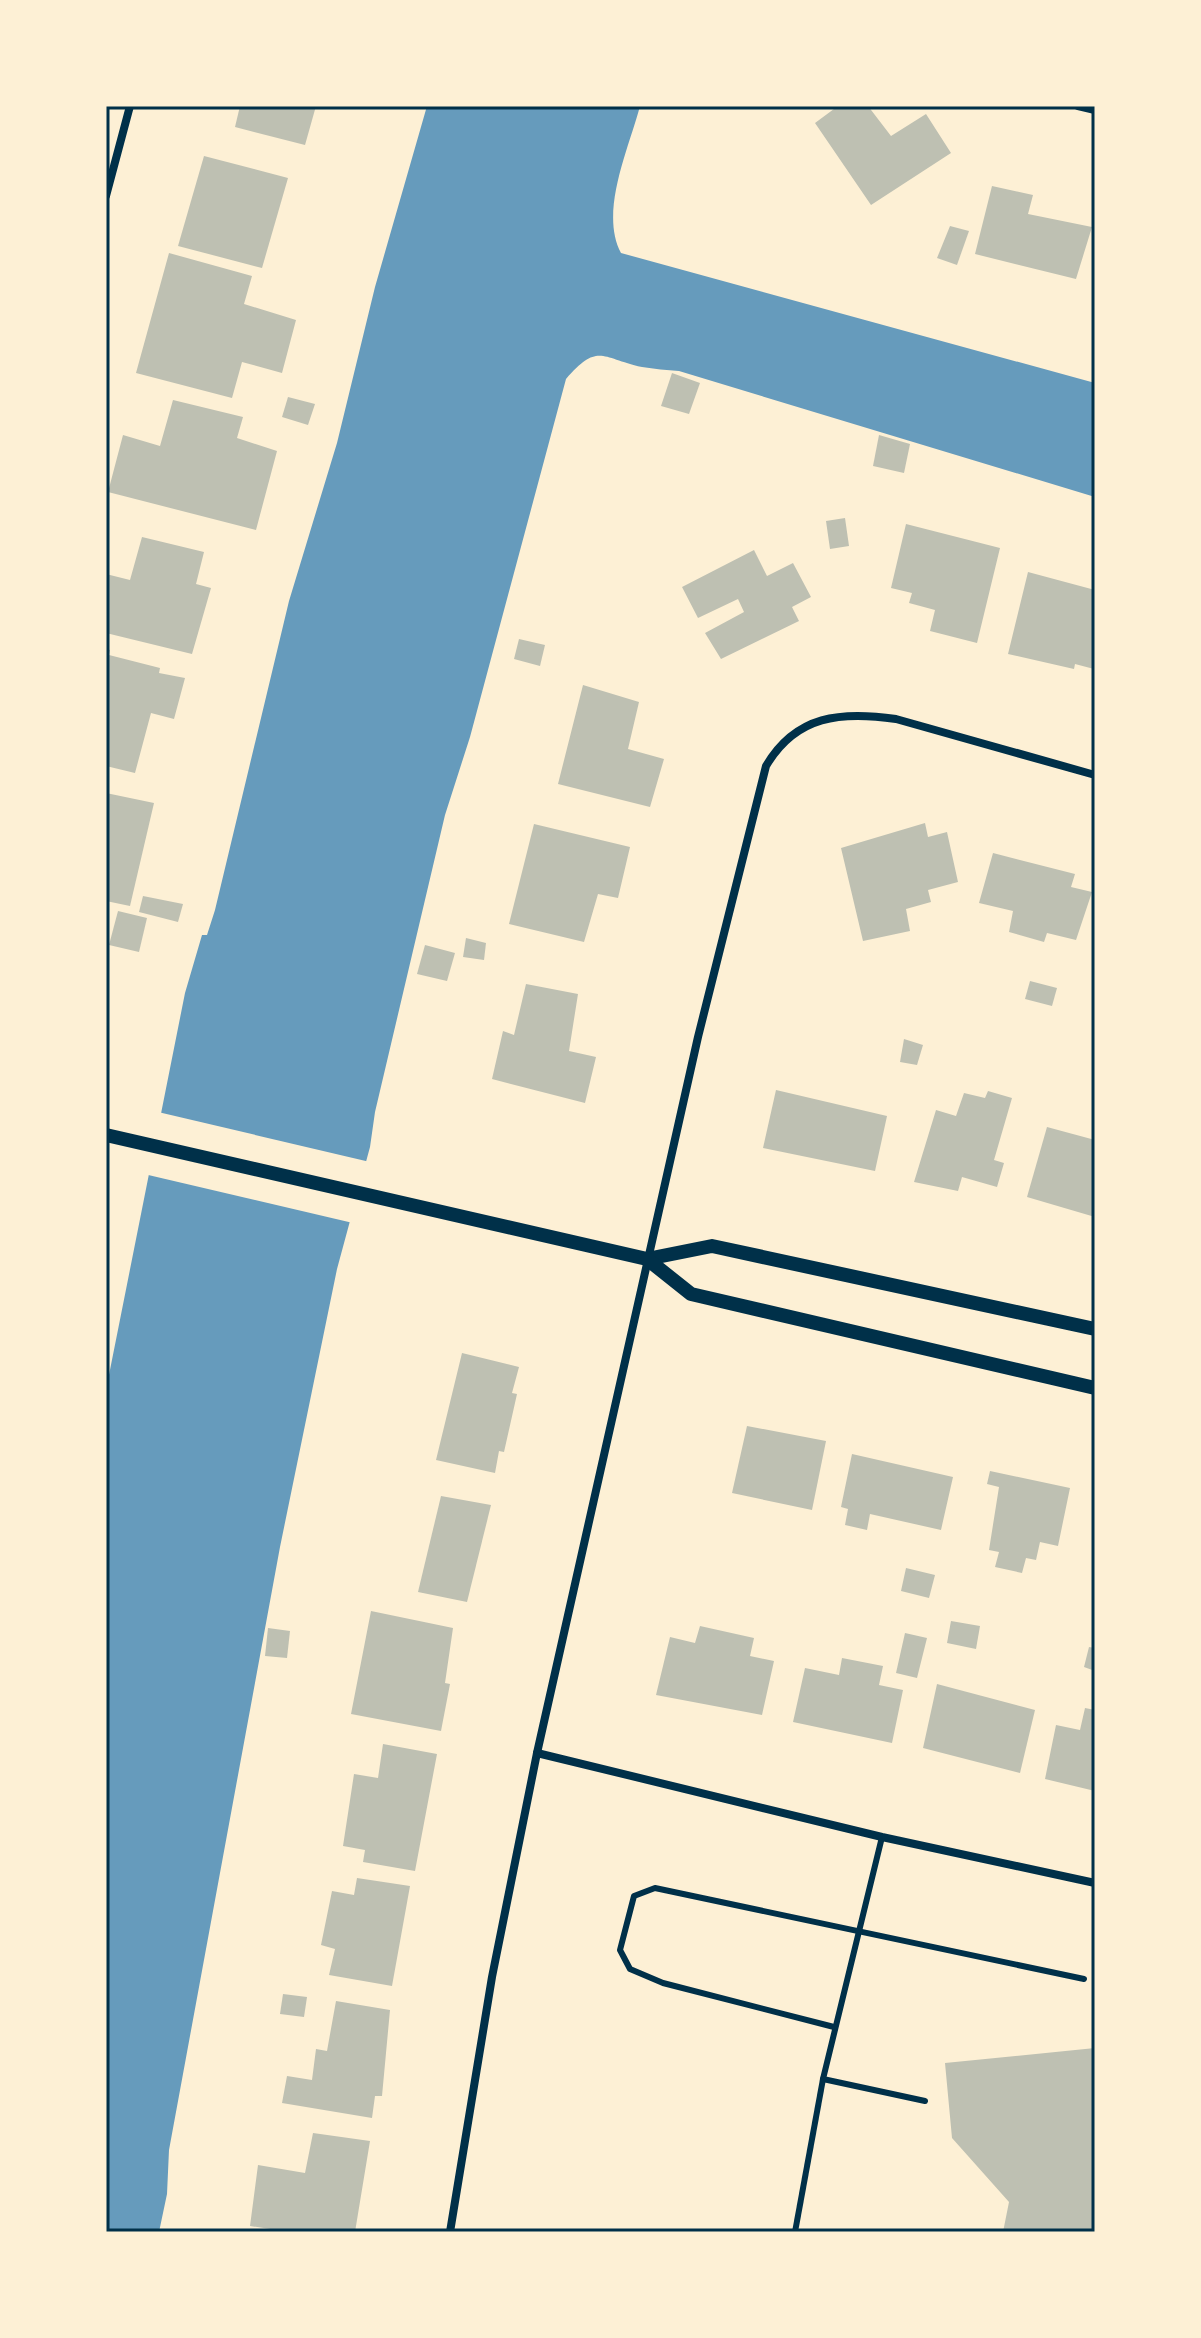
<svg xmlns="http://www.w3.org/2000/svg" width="1201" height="2338" viewBox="0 0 1201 2338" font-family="'Nunito Sans',sans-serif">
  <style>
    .water { fill: #669bbc }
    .pier { fill: #fdf0d5 }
    .building { fill: #bec0b2 }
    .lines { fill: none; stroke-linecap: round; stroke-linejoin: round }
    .service { stroke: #003049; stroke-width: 6 }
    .minor { stroke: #003049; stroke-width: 8 }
    .tertiary { stroke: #003049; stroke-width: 14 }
    .neatline { fill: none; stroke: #003049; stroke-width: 3 }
  </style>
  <rect width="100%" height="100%" fill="#fdf0d5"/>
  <path class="water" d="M 427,106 L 640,106 C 629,148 599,212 621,253 L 1095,383 L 1095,497 L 679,371 C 667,370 654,369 642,367 C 601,358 598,342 566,379 L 470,737 L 445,815 L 375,1112 L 370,1147 L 337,1269 L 280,1547 L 169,2150 L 167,2194 L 159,2232 L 106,2232 L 106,1390 L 185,993 L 202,935 L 207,935 L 215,910 L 289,601 L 337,443 L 375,287 Z"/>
  <polygon class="pier" points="158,1112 370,1162 353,1223 144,1174"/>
  <g class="building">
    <polygon points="240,106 316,106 305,145 235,127"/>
    <polygon points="838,106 868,106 891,136 926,114 951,153 871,205 815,123"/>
    <polygon points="204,156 288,178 262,268 178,246"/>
    <polygon points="992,186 1033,195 1028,214 1092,227 1076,279 975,254"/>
    <polygon points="950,226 969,231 957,265 937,258"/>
    <polygon points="169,253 252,276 244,304 296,320 282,373 242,362 232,398 136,373"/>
    <polygon points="672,373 700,383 689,414 661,406"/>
    <polygon points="288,397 315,404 308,425 282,417"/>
    <polygon points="173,400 243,417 237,438 277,451 256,530 108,492 123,435 160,446"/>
    <polygon points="879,435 910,444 904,473 873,466"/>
    <polygon points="845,518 849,546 830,549 826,521"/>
    <polygon points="906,524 1000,548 977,643 930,631 935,610 909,603 912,593 891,588"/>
    <polygon points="142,537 204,552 196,584 211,588 192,654 106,633 106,574 130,580"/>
    <polygon points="754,550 767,576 793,563 811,597 792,607 799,621 721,659 705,633 744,612 738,599 698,618 682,587"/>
    <polygon points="1028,572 1095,590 1094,669 1075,664 1074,669 1008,654"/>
    <polygon points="519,639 545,645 540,666 514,659"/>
    <polygon points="106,649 110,650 109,655 160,668 159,673 185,678 174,719 151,713 135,773 106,766"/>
    <polygon points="583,685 639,702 628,749 664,759 650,807 558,784"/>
    <polygon points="106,793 154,803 130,906 106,901"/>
    <polygon points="925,823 928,837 947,832 958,882 928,890 931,902 906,909 910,931 863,941 841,848"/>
    <polygon points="534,824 630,847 618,898 598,894 584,942 509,924"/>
    <polygon points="993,853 1075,874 1071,887 1092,892 1076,940 1047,933 1044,942 1009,932 1013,911 979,903"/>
    <polygon points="143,896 183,904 178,922 139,912"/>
    <polygon points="118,911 147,918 139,952 109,945"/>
    <polygon points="466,938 486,943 484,960 463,957"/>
    <polygon points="425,945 455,953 447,981 417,974"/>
    <polygon points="1030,981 1057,988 1052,1006 1025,999"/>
    <polygon points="526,984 578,994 569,1051 596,1057 585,1103 492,1079 503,1031 514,1035"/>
    <polygon points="904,1039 923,1045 917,1065 900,1062"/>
    <polygon points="776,1090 887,1116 875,1171 763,1148"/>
    <polygon points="988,1091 1012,1098 994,1160 1004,1163 997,1187 962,1177 958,1191 914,1182 936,1110 956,1116 964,1093 985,1098"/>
    <polygon points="1047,1127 1095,1140 1095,1217 1027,1197"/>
    <polygon points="462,1353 519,1367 512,1393 517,1394 504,1452 499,1451 495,1473 436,1460"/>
    <polygon points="747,1426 826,1441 812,1510 732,1493"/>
    <polygon points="852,1454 953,1477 941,1530 870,1514 867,1530 845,1525 848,1509 841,1507"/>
    <polygon points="990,1471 1070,1488 1058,1546 1040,1542 1036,1560 1026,1558 1022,1573 995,1567 999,1552 989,1550 999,1487 987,1484"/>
    <polygon points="441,1496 491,1505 467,1602 418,1592"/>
    <polygon points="906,1568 935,1575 929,1598 901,1591"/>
    <polygon points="371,1611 453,1628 445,1683 450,1684 441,1731 351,1714"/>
    <polygon points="951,1621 980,1626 976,1649 947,1643"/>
    <polygon points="700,1626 754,1638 750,1656 774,1661 762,1715 656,1695 670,1637 695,1643"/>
    <polygon points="268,1628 290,1631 287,1658 265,1656"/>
    <polygon points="905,1633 927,1638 917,1678 896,1673"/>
    <polygon points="1089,1647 1095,1648 1095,1671 1084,1667"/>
    <polygon points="842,1658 883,1666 879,1685 903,1690 892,1743 793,1722 805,1668 839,1675"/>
    <polygon points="937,1684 1035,1710 1020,1773 923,1748"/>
    <polygon points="1085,1708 1095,1710 1095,1791 1045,1779 1056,1725 1080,1730"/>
    <polygon points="383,1744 437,1754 415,1871 363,1862 365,1850 343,1846 354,1774 378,1778"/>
    <polygon points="357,1878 410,1886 392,1986 329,1975 335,1949 321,1945 332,1891 354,1895"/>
    <polygon points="283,1994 307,1997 304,2017 280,2014"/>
    <polygon points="336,2001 390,2010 382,2096 375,2096 372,2118 282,2103 287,2076 312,2080 316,2049 327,2051"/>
    <polygon points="1095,2048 1095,2232 1003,2232 1009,2202 952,2138 945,2063"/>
    <polygon points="313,2133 370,2141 355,2232 290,2232 250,2226 258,2165 305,2173"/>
  </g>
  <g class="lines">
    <g class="service">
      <polyline points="882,1837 823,2079 925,2101"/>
      <polyline points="834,2027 663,1983 630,1969 620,1950 634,1896 655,1888 1084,1979"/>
      <polyline points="795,2232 823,2079"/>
    </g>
    <g class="minor">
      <polyline points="1078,106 1095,110"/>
      <polyline points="106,196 130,106"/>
      <polyline points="537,1753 882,1837 1095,1883"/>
      <path d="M 450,2232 L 492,1977 L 537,1753 L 698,1037 L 766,766 C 796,715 841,711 896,719 L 1095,775"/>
    </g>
    <g class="tertiary">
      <polyline points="106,1135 647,1259 712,1246 1095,1329"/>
      <polyline points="647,1259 691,1294 1095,1388"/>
    </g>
  </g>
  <rect width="1201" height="2338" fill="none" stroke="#fdf0d5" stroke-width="216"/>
  <rect x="108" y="108" width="985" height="2122" class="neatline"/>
</svg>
